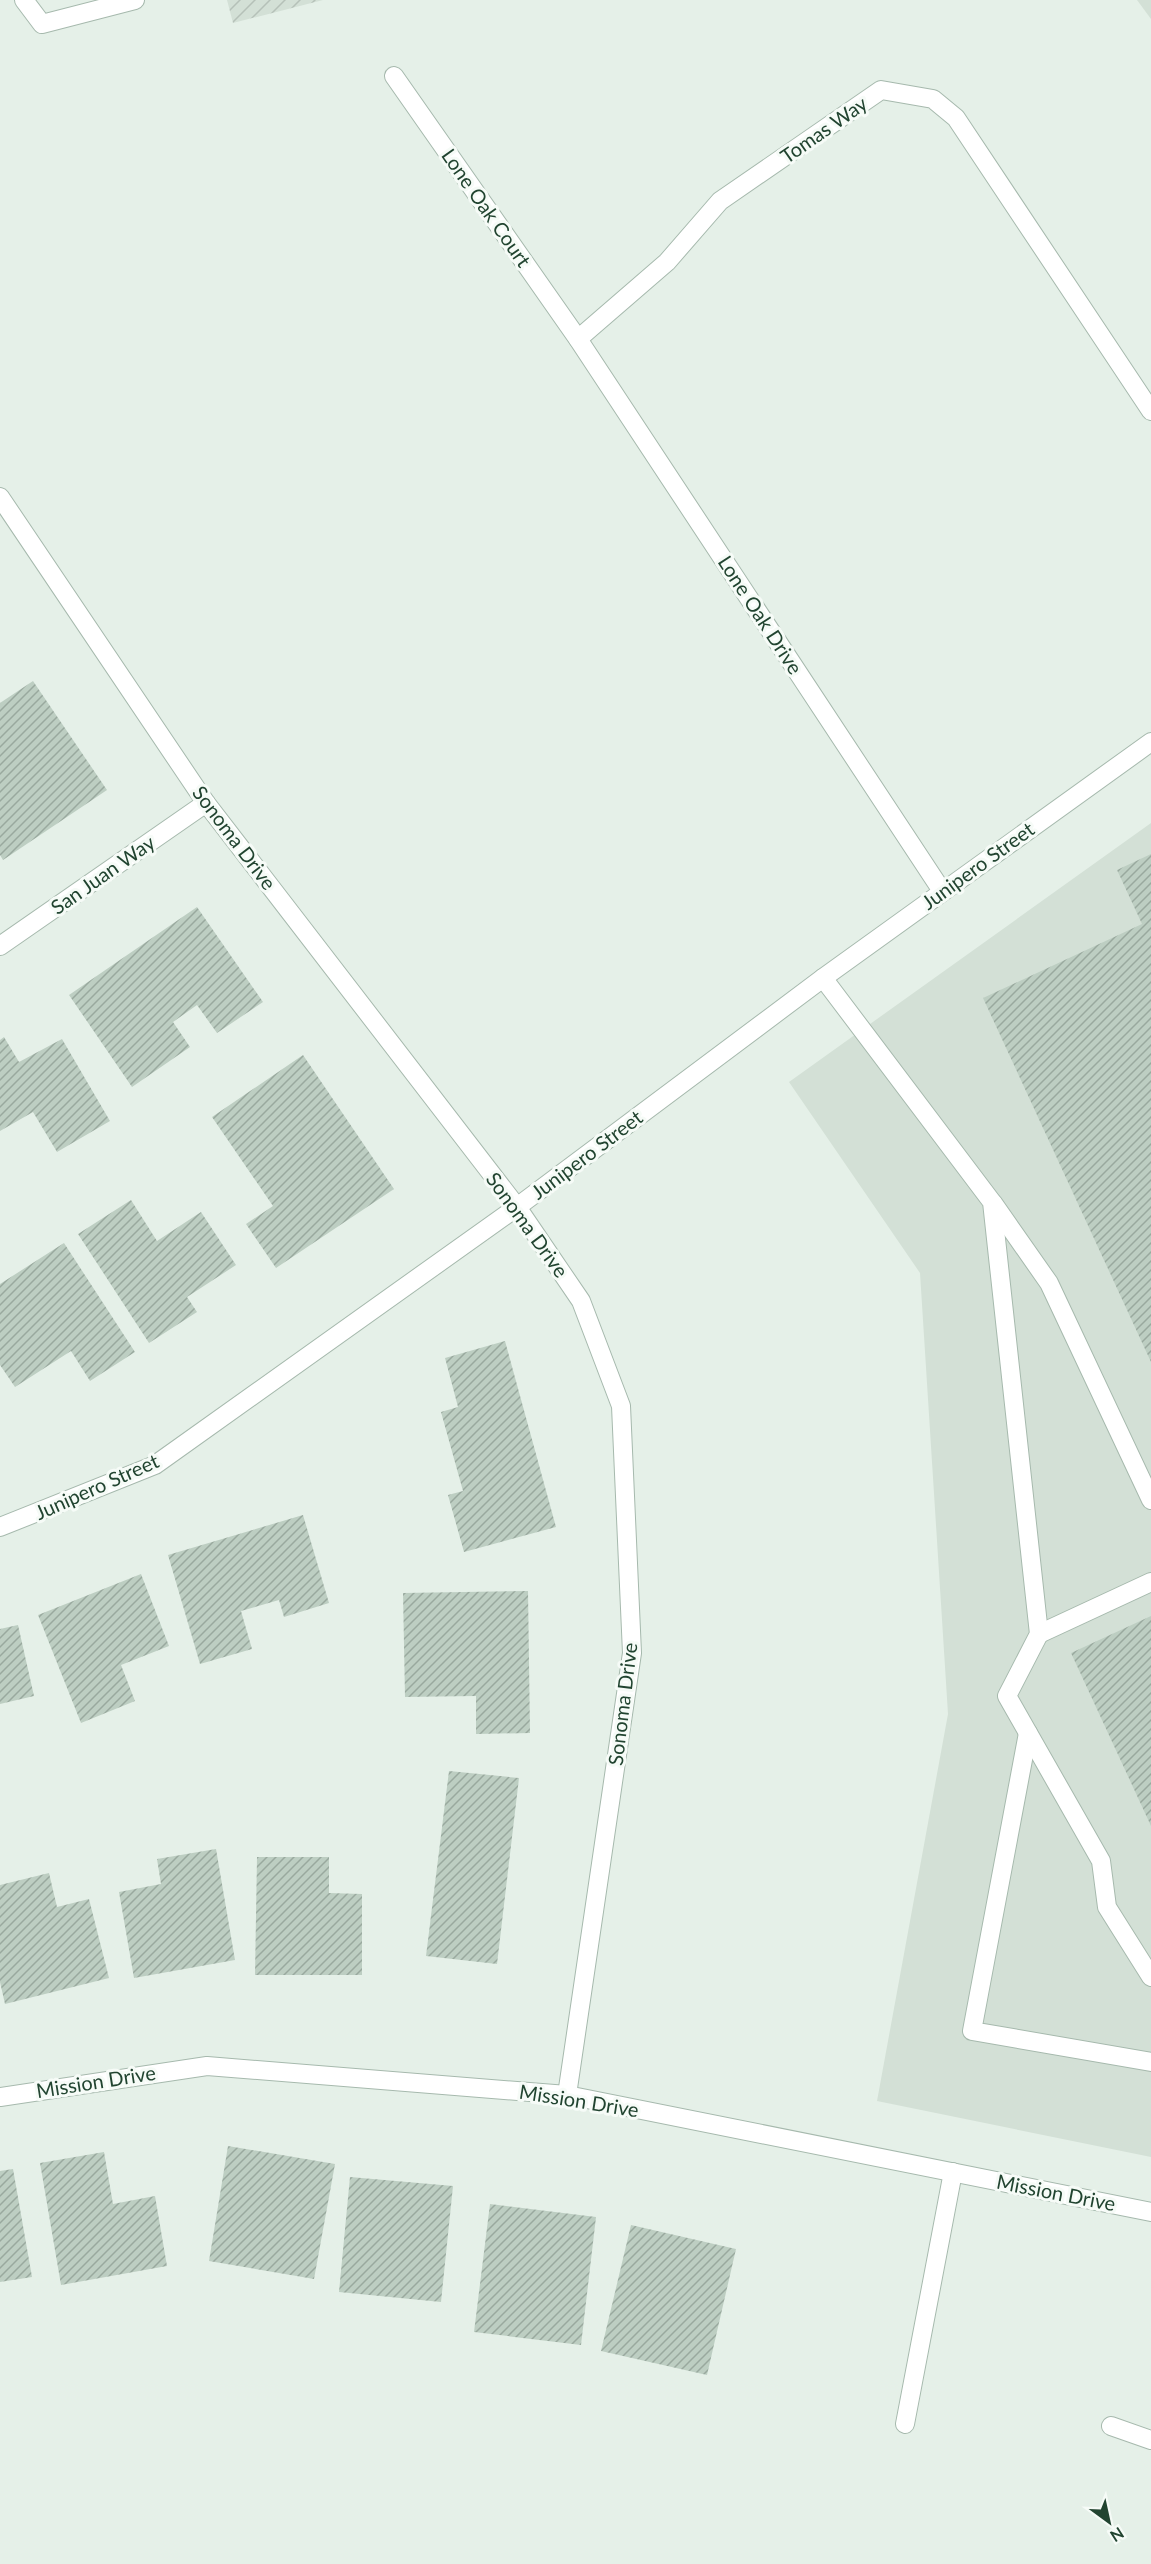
<svg xmlns="http://www.w3.org/2000/svg" width="1151" height="2564" viewBox="0 0 1151 2564" font-family="Lato,sans-serif">
  <style>
    .built { fill: #d3e0d6 }
    .industrial { fill: url(#industrial-furrows) }
    .building { fill: url(#building-hatch) }
    .lines { fill: none; stroke-linecap: round; stroke-linejoin: round }
    .minor-casing { stroke: #a6b9ad; stroke-width: 20 }
    .minor { stroke: #fff; stroke-width: 18 }
    .labels { text-anchor: middle; stroke-width: 6; stroke-linejoin: round; paint-order: stroke }
    .street-label { font-size: 20px; fill: #214430; stroke: #f6fbf7 }
  </style>
  <defs>
    <pattern id="industrial-furrows" width="10" height="10" patternUnits="userSpaceOnUse" patternTransform="scale(1.5)"><rect width="10" height="10" fill="#d3e0d6"/><path d="M-1 1l2-2M0 10L10 0M9 11l2-2" fill="none" stroke="#b5c1b8"/></pattern>
    <pattern id="building-hatch" width="6" height="6" patternUnits="userSpaceOnUse" patternTransform="scale(1.5)"><rect width="6" height="6" fill="#bdcec2"/><path d="M-1 1l2-2M0 6l6-6M5 7l2-2" fill="none" stroke="#99a99e"/></pattern>
  </defs>
  <rect width="100%" height="100%" fill="#e5f0e8"/>
  <g class="built">
    <polygon points="1137,0 1151,0 1151,19"/>
    <polygon points="1151,823 1151,2157 877,2101 948,1714 920,1273 789,1082"/>
  </g>
  <polygon class="industrial" points="227,0 323,0 233,23"/>
  <g class="building">
    <polygon points="33,681 107,790 3,860 0,855 0,703"/>
    <polygon points="1151,854 1151,1362 983,998 1142,924 1117,870"/>
    <polygon points="197,907 263,1002 217,1033 197,1005 173,1022 190,1047 132,1087 69,995"/>
    <polygon points="4,1037 19,1062 62,1039 110,1121 57,1152 33,1112 0,1131 0,1040"/>
    <polygon points="303,1055 394,1189 276,1268 246,1224 273,1206 212,1117"/>
    <polygon points="131,1200 157,1241 201,1212 236,1265 187,1297 197,1312 149,1343 78,1234"/>
    <polygon points="64,1243 135,1352 90,1381 71,1351 15,1387 0,1365 0,1284"/>
    <polygon points="505,1341 556,1527 464,1552 448,1495 463,1491 441,1412 458,1407 445,1358"/>
    <polygon points="303,1515 329,1603 284,1617 279,1600 241,1611 252,1649 200,1664 168,1555"/>
    <polygon points="141,1574 169,1646 121,1665 135,1701 81,1723 38,1615"/>
    <polygon points="528,1591 530,1733 476,1734 476,1696 405,1697 403,1593"/>
    <polygon points="1151,1616 1151,1826 1071,1653"/>
    <polygon points="18,1625 34,1696 0,1704 0,1629"/>
    <polygon points="449,1771 519,1778 497,1964 426,1956"/>
    <polygon points="216,1849 235,1960 134,1978 119,1892 161,1884 157,1859"/>
    <polygon points="257,1857 329,1857 329,1893 362,1894 362,1975 255,1975"/>
    <polygon points="49,1873 57,1907 89,1899 109,1978 5,2004 0,1982 0,1885"/>
    <polygon points="228,2146 335,2164 314,2279 209,2261"/>
    <polygon points="104,2152 113,2204 155,2196 167,2266 61,2285 40,2163"/>
    <polygon points="13,2169 32,2277 0,2282 0,2171"/>
    <polygon points="350,2177 453,2186 441,2302 339,2292"/>
    <polygon points="490,2204 596,2217 581,2345 474,2332"/>
    <polygon points="631,2225 736,2249 707,2375 601,2351"/>
  </g>
  <g class="lines">
    <defs>
      <g id="minor">
        <polyline points="24,0 42,24 135,0"/>
        <polyline points="394,76 578,339 942,891"/>
        <polyline points="578,339 667,262 720,201 881,90 933,99 956,118 1151,411"/>
        <polyline points="0,497 206,803 517,1207 581,1301 621,1406 632,1653 567,2095"/>
        <polyline points="0,946 206,803"/>
        <polyline points="823,978 992,1202 1039,1634 1007,1696 1101,1861 1107,1907 1151,1977"/>
        <polyline points="993,1203 1049,1283 1151,1500"/>
        <polyline points="0,1527 155,1465 517,1207 823,978 1151,742"/>
        <polyline points="1039,1634 1151,1582"/>
        <polyline points="1028,1733 972,2031 1151,2062"/>
        <polyline points="0,2097 207,2066 567,2095 1151,2212"/>
        <polyline points="905,2424 953,2172"/>
        <polyline points="1111,2426 1151,2440"/>
      </g>
    </defs>
    <use href="#minor" class="minor-casing"/>
    <use href="#minor" class="minor"/>
  </g>
  <g class="labels">
    <g class="street-label">
      <text transform="translate(824 130) rotate(-35)" y="7">Tomas Way</text>
      <text transform="translate(486 208) rotate(55)" y="7">Lone Oak Court</text>
      <text transform="translate(760 615) rotate(57)" y="7">Lone Oak Drive</text>
      <text transform="translate(234 838) rotate(53)" y="7">Sonoma Drive</text>
      <text transform="translate(978 866) rotate(-36)" y="7">Junipero Street</text>
      <text transform="translate(103 875) rotate(-35)" y="7">San Juan Way</text>
      <text transform="translate(587 1155) rotate(-37)" y="7">Junipero Street</text>
      <text transform="translate(527 1225) rotate(54)" y="7">Sonoma Drive</text>
      <text transform="translate(97 1487) rotate(-24)" y="7">Junipero Street</text>
      <text transform="translate(623 1704) rotate(-83)" y="7">Sonoma Drive</text>
      <text transform="translate(96 2082) rotate(-9)" y="7">Mission Drive</text>
      <text transform="translate(579 2101) rotate(9)" y="7">Mission Drive</text>
      <text transform="translate(1056 2193) rotate(11)" y="7">Mission Drive</text>
    </g>
  </g>
  <g transform="translate(1109 2522) rotate(147)" stroke="#f6fbf7" stroke-width="4.5" paint-order="stroke">
  <path d="M0-4.5L10 22L0 15L-10 22Z" fill="#214430"/>
  <text y="-9" font-size="16" font-weight="bold" text-anchor="middle" fill="#214430">N</text>
  </g>
</svg>
